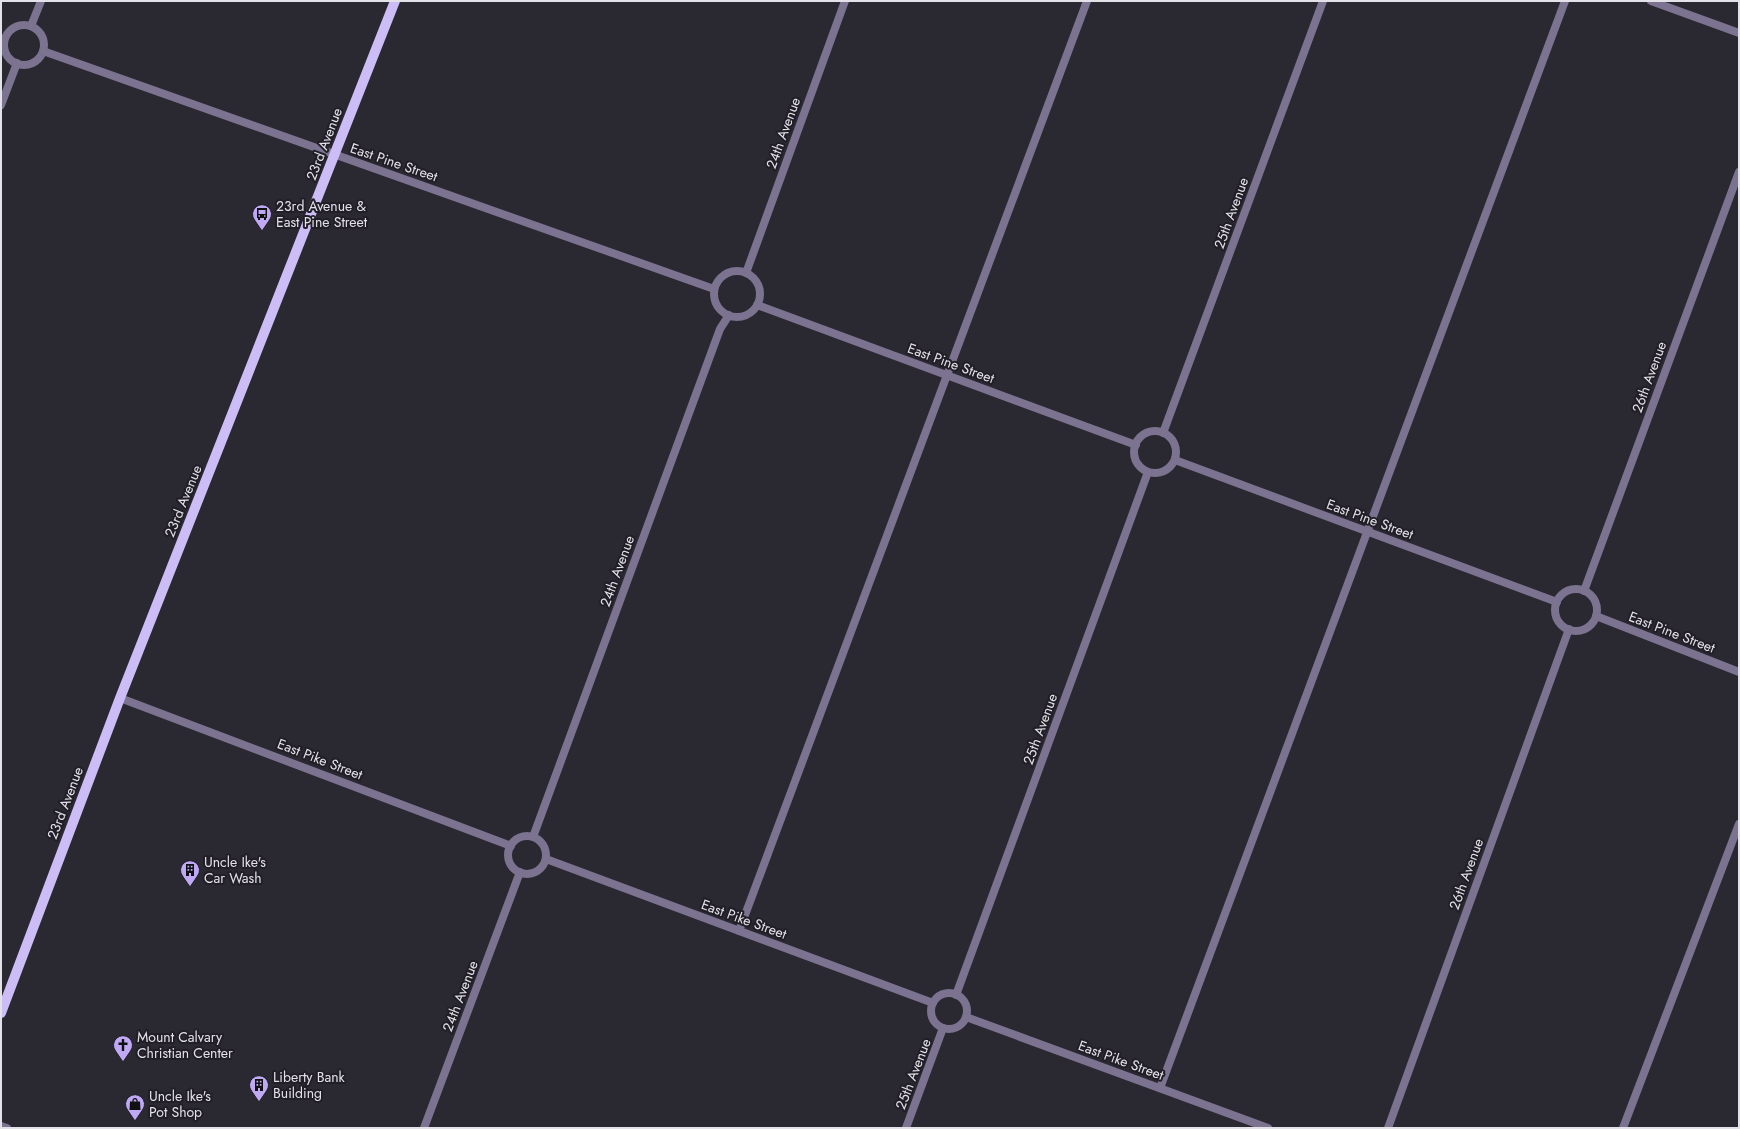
<svg xmlns="http://www.w3.org/2000/svg" width="1740" height="1129" viewBox="0 0 1740 1129" font-family="Jost,sans-serif">
  <style>
    .lines { fill: none; stroke-linecap: round; stroke-linejoin: round }
    .service { stroke: #7b738f; stroke-width: 8 }
    .minor { stroke: #7b738f; stroke-width: 8 }
    .primary { stroke: #cdbdf6; stroke-width: 10 }
    .labels { text-anchor: middle; stroke-width: 4; stroke-linejoin: round; paint-order: stroke }
    .street-label { font-size: 14px; fill: #e3e2e8; stroke: #211e27 }
    .poi-label { font-size: 14px; fill: #e3e2e8; stroke: #211e27; text-anchor: start }
  </style>
  <rect width="100%" height="100%" fill="#2a2831"/>
  <g class="lines">
    <g class="service">
      <polyline points="739,931 1087,1"/>
      <polyline points="1160,1088 1565,1"/>
      <polyline points="1,1126 7,1128"/>
      <polyline points="1623,1128 1739,824"/>
    </g>
    <g class="minor">
      <polyline points="1651,1 1739,33"/>
      <circle cx="24" cy="45" r="20"/>
      <polyline points="31,26 41,1"/>
      <polyline points="43,51 714,289"/>
      <polyline points="1,105 17,63"/>
      <circle cx="737" cy="294" r="23"/>
      <polyline points="746,273 845,1"/>
      <polyline points="757,305 1136,445"/>
      <circle cx="1155" cy="452" r="21"/>
      <polyline points="1163,433 1323,1"/>
      <polyline points="1175,460 1557,602"/>
      <circle cx="1576" cy="610" r="21"/>
      <polyline points="1584,591 1739,172"/>
      <polyline points="1596,616 1739,672"/>
      <polyline points="120,698 511,846"/>
      <circle cx="527" cy="855" r="19"/>
      <polyline points="533,837 720,329 729,315"/>
      <polyline points="546,859 933,1003"/>
      <circle cx="949" cy="1011" r="18"/>
      <polyline points="956,995 1148,472"/>
      <polyline points="966,1017 1268,1128"/>
      <polyline points="424,1128 520,872"/>
      <polyline points="906,1128 943,1028"/>
      <polyline points="1388,1128 1569,629"/>
    </g>
    <polyline class="primary" points="1,1013 120,698 395,1"/>
  </g>
  <defs>
    <symbol id="bus-pin" viewBox="-11 -11 22 30"><path d="M0 17L-7.5 6A9.5 9.5 0 1 1 7.5 6Z" fill="#bfa9f4" stroke="#211e27"/><path d="M-5-6H5V4H4V6H2V4H-2V6H-4V4H-5ZM-3.5-4V0h7V-4ZM-3.5 1.2v1.5H-2V1.2ZM2 1.2v1.5H3.5V1.2Z" fill="#111"/></symbol>
    <symbol id="building-pin" viewBox="-11 -11 22 30"><path d="M0 17L-7.5 6A9.5 9.5 0 1 1 7.5 6Z" fill="#bfa9f4" stroke="#211e27"/><path d="M-4-6H4V6H1V3H-1V6H-4ZM-2.5-4.3h1.7v1.8h-1.7ZM.8-4.3h1.7v1.8H.8ZM-2.5-1h1.7V.8h-1.7ZM.8-1h1.7V.8H.8Z" fill="#111"/></symbol>
    <symbol id="church-pin" viewBox="-11 -11 22 30"><path d="M0 17L-7.5 6A9.5 9.5 0 1 1 7.5 6Z" fill="#bfa9f4" stroke="#211e27"/><path d="M-1.2-6h2.4v3.5h3.3v2.4h-3.3V6h-2.4V-.1h-3.3v-2.4h3.3Z" fill="#111"/></symbol>
    <symbol id="shop-pin" viewBox="-11 -11 22 30"><path d="M0 17L-7.5 6A9.5 9.5 0 1 1 7.5 6Z" fill="#bfa9f4" stroke="#211e27"/><path d="M-5-2.5h2.3a2.7 3.5 0 0 1 5.4 0H5L5.5 6h-11ZM-1.5-2.5h3a1.5 2.3 0 0 0-3 0Z" fill="#111"/></symbol>
  </defs>
  <g fill-rule="evenodd">
    <use href="#bus-pin" x="251" y="203" width="22" height="30"/>
    <use href="#building-pin" x="179" y="859" width="22" height="30"/>
    <use href="#church-pin" x="112" y="1034" width="22" height="30"/>
    <use href="#building-pin" x="248" y="1074" width="22" height="30"/>
    <use href="#shop-pin" x="124" y="1093" width="22" height="30"/>
  </g>
  <g class="labels">
    <g class="street-label">
      <text transform="translate(783 133) rotate(-70)" y="5">24th Avenue</text>
      <text transform="translate(324 144) rotate(-69)" y="5">23rd Avenue</text>
      <text transform="translate(394 162) rotate(19)" y="5">East Pine Street</text>
      <text transform="translate(1231 213) rotate(-70)" y="5">25th Avenue</text>
      <text transform="translate(951 363) rotate(20)" y="5">East Pine Street</text>
      <text transform="translate(1649 377) rotate(-70)" y="5">26th Avenue</text>
      <text transform="translate(183 501) rotate(-68)" y="5">23rd Avenue</text>
      <text transform="translate(1370 519) rotate(20)" y="5">East Pine Street</text>
      <text transform="translate(617 571) rotate(-70)" y="5">24th Avenue</text>
      <text transform="translate(1672 632) rotate(21)" y="5">East Pine Street</text>
      <text transform="translate(1040 729) rotate(-70)" y="5">25th Avenue</text>
      <text transform="translate(320 759) rotate(21)" y="5">East Pike Street</text>
      <text transform="translate(65 803) rotate(-69)" y="5">23rd Avenue</text>
      <text transform="translate(1466 874) rotate(-70)" y="5">26th Avenue</text>
      <text transform="translate(744 919) rotate(20)" y="5">East Pike Street</text>
      <text transform="translate(460 996) rotate(-69)" y="5">24th Avenue</text>
      <text transform="translate(1121 1060) rotate(20)" y="5">East Pike Street</text>
      <text transform="translate(913 1074) rotate(-69)" y="5">25th Avenue</text>
    </g>
    <g class="poi-label">
      <text x="276" y="211">23rd Avenue &amp;<tspan x="276" dy="16">East Pine Street</tspan></text>
      <text x="204" y="867">Uncle Ike's<tspan x="204" dy="16">Car Wash</tspan></text>
      <text x="137" y="1042">Mount Calvary<tspan x="137" dy="16">Christian Center</tspan></text>
      <text x="273" y="1082">Liberty Bank<tspan x="273" dy="16">Building</tspan></text>
      <text x="149" y="1101">Uncle Ike's<tspan x="149" dy="16">Pot Shop</tspan></text>
    </g>
  </g>
  <rect width="1740" height="1129" fill="none" stroke="#e3e2e8" stroke-width="4"/>
</svg>
